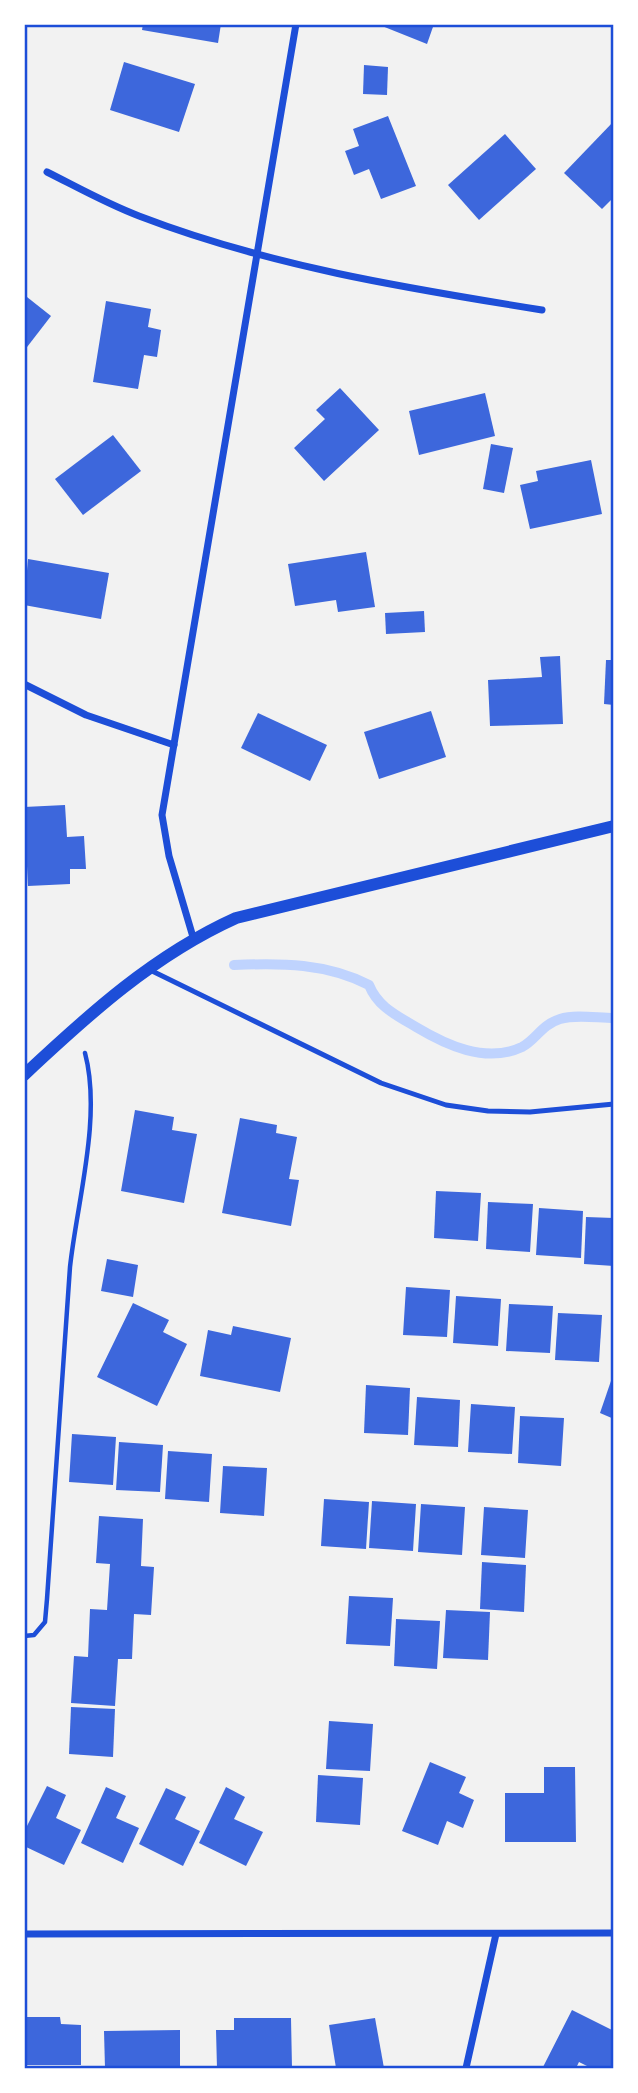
<svg xmlns="http://www.w3.org/2000/svg" width="638" height="2093" viewBox="0 0 638 2093" font-family="'Source Sans 3',sans-serif">
  <style>
    .lines { fill: none; stroke-linecap: round; stroke-linejoin: round }
    .stream { stroke: #bfd3fe; stroke-width: 10 }
    .building { fill: #3d67dc }
    .path { stroke: #1d4ed8; stroke-width: 4.5 }
    .service { stroke: #1d4ed8; stroke-width: 5 }
    .minor { stroke: #1d4ed8; stroke-width: 7 }
    .tertiary { stroke: #1d4ed8; stroke-width: 12 }
    .neatline { fill: none; stroke: #1d4ed8; stroke-width: 2.5 }
  </style>
  <rect width="100%" height="100%" fill="#f2f2f2"/>
  <g class="lines">
    <path class="stream" d="M 234,965 C 282,963 326,963 369,985 C 378,1007 396,1015 416,1027 C 446,1045 486,1064 522,1047 C 536,1040 541,1025 560,1019 C 576,1014 597,1018 614,1018"/>
  </g>
  <g class="building">
    <polygon points="143,24 221,24 218,43 142,30"/>
    <polygon points="377,24 434,24 427,44"/>
    <polygon points="124,62 195,84 179,132 110,110"/>
    <polygon points="364,65 388,67 387,95 363,94"/>
    <polygon points="388,116 416,186 381,199 369,169 354,175 345,151 359,146 353,129"/>
    <polygon points="614,121 614,197 602,209 564,173"/>
    <polygon points="505,134 536,169 479,220 448,185"/>
    <polygon points="27,297 51,316 24,351 24,300"/>
    <polygon points="106,301 151,309 148,327 161,330 157,357 144,355 138,389 93,382"/>
    <polygon points="340,388 379,430 324,481 294,448 325,419 316,410"/>
    <polygon points="485,393 495,436 419,455 409,411"/>
    <polygon points="113,435 141,471 83,515 55,479"/>
    <polygon points="491,444 513,448 504,493 483,489"/>
    <polygon points="591,460 602,514 530,529 520,485 538,481 536,471"/>
    <polygon points="366,552 375,607 338,612 336,600 295,606 288,564"/>
    <polygon points="28,559 109,573 101,619 24,605"/>
    <polygon points="424,611 425,632 386,634 385,613"/>
    <polygon points="560,656 563,724 490,726 488,680 542,677 540,657"/>
    <polygon points="606,660 614,660 614,705 604,704"/>
    <polygon points="431,711 446,757 379,779 364,732"/>
    <polygon points="258,713 327,745 310,781 241,748"/>
    <polygon points="65,805 67,837 84,836 86,869 70,869 70,884 28,886 24,807"/>
    <polygon points="135,1110 174,1117 172,1130 197,1134 184,1203 121,1191"/>
    <polygon points="240,1118 277,1125 276,1133 297,1137 289,1179 299,1180 291,1226 222,1213"/>
    <polygon points="436,1191 481,1193 478,1241 434,1238"/>
    <polygon points="488,1202 533,1204 530,1252 486,1249"/>
    <polygon points="539,1208 583,1211 581,1258 536,1255"/>
    <polygon points="586,1217 614,1218 614,1266 584,1264"/>
    <polygon points="107,1259 138,1265 133,1297 101,1291"/>
    <polygon points="406,1287 450,1290 447,1337 403,1335"/>
    <polygon points="456,1296 501,1299 498,1346 453,1343"/>
    <polygon points="133,1303 169,1320 163,1332 187,1344 157,1406 97,1377"/>
    <polygon points="509,1304 553,1306 550,1353 506,1351"/>
    <polygon points="558,1313 602,1315 599,1362 555,1360"/>
    <polygon points="233,1326 291,1338 280,1392 200,1376 208,1330 231,1335"/>
    <polygon points="613,1375 614,1375 614,1419 600,1413"/>
    <polygon points="366,1385 410,1388 408,1435 364,1433"/>
    <polygon points="417,1397 460,1400 458,1447 414,1445"/>
    <polygon points="471,1404 515,1407 512,1454 468,1452"/>
    <polygon points="520,1416 564,1418 561,1466 518,1463"/>
    <polygon points="72,1434 116,1437 113,1485 69,1482"/>
    <polygon points="119,1442 163,1445 160,1492 116,1490"/>
    <polygon points="168,1451 212,1454 209,1502 165,1499"/>
    <polygon points="223,1466 267,1468 264,1516 220,1513"/>
    <polygon points="324,1499 369,1502 366,1549 321,1546"/>
    <polygon points="372,1501 416,1504 413,1551 369,1548"/>
    <polygon points="421,1504 465,1507 462,1555 418,1552"/>
    <polygon points="484,1507 528,1510 525,1558 481,1555"/>
    <polygon points="99,1516 143,1519 141,1566 154,1567 151,1615 134,1614 132,1659 118,1659 115,1706 71,1703 74,1656 88,1657 90,1609 107,1610 110,1564 96,1563"/>
    <polygon points="482,1562 526,1565 524,1612 480,1609"/>
    <polygon points="349,1596 393,1598 390,1646 346,1644"/>
    <polygon points="446,1610 490,1612 488,1660 443,1658"/>
    <polygon points="396,1619 440,1621 437,1669 394,1666"/>
    <polygon points="71,1707 115,1709 113,1757 69,1754"/>
    <polygon points="329,1721 373,1724 370,1771 326,1769"/>
    <polygon points="430,1762 466,1777 459,1793 474,1800 463,1828 447,1821 438,1845 402,1831"/>
    <polygon points="544,1767 575,1767 576,1842 505,1842 505,1793 544,1793"/>
    <polygon points="318,1775 363,1778 360,1825 316,1822"/>
    <polygon points="47,1786 66,1795 56,1818 81,1830 64,1865 24,1846 24,1832"/>
    <polygon points="106,1787 126,1796 116,1818 139,1828 123,1863 81,1843"/>
    <polygon points="226,1787 245,1797 234,1819 263,1832 246,1866 199,1843"/>
    <polygon points="166,1788 186,1797 175,1819 200,1831 183,1866 139,1844"/>
    <polygon points="572,2010 614,2031 614,2068 591,2068 579,2062 576,2068 543,2067"/>
    <polygon points="24,2017 60,2017 61,2024 81,2025 81,2065 24,2065"/>
    <polygon points="234,2018 291,2018 292,2068 217,2068 216,2030 234,2030"/>
    <polygon points="375,2018 384,2068 336,2068 329,2025"/>
    <polygon points="180,2030 180,2068 105,2068 104,2031"/>
  </g>
  <g class="lines">
    <path class="path" d="M 24,1636 L 34,1635 L 45,1622 L 47,1599 L 70,1267 C 77,1202 102,1117 85,1053"/>
    <polyline class="service" points="150,970 381,1083 446,1105 488,1111 530,1112 614,1104"/>
    <g class="minor">
      <path d="M 47,172 C 77,187 107,204 139,216 C 269,266 405,288 542,310"/>
      <polyline points="24,684 86,715 174,745"/>
      <polyline points="193,937 169,856 162,815 296,24"/>
      <polyline points="24,1934 614,1933"/>
      <polyline points="466,2068 496,1934"/>
    </g>
    <path class="tertiary" d="M 24,1075 C 89,1014 154,955 236,918 L 614,826"/>
  </g>
  <rect width="638" height="2093" fill="none" stroke="#ffffff" stroke-width="52"/>
  <rect x="26" y="26" width="586" height="2041" class="neatline"/>
</svg>
